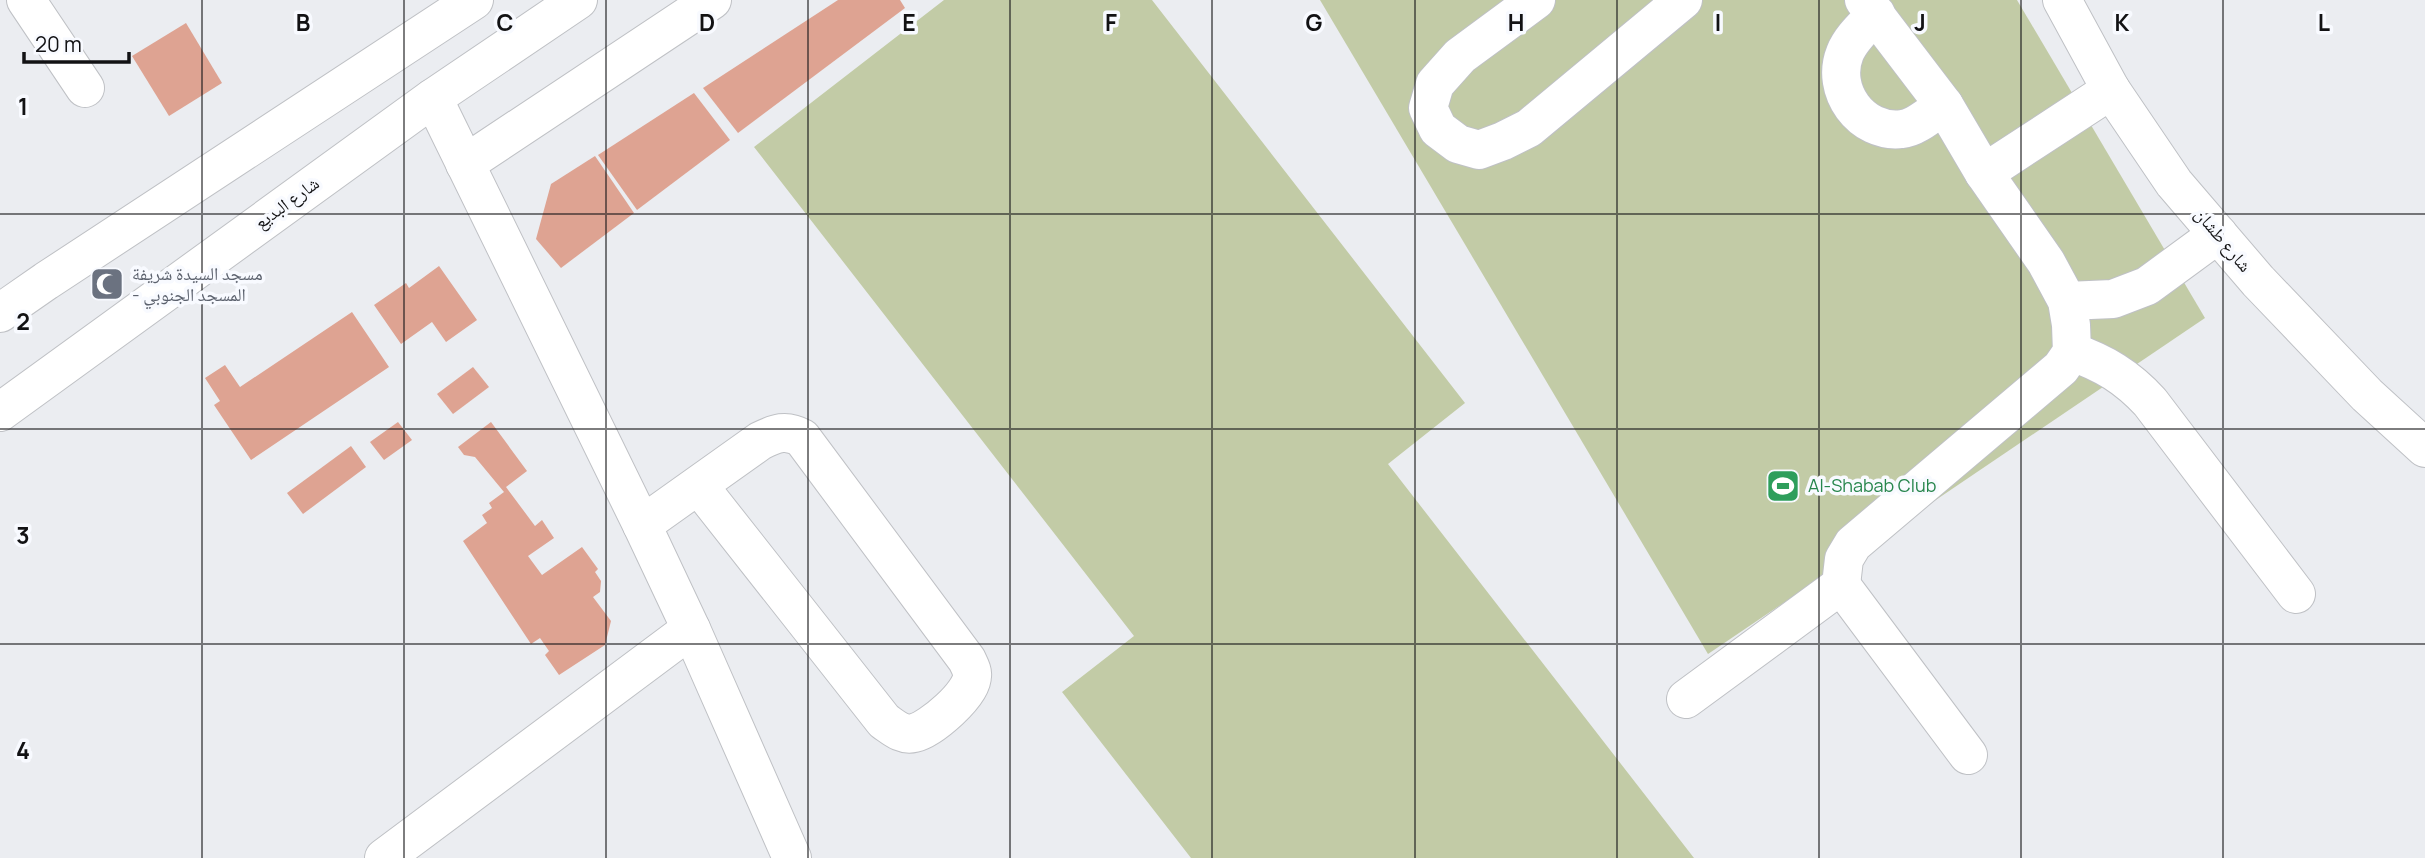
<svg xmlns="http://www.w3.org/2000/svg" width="2425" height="858" viewBox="0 0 2425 858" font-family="Manrope,'Noto Naskh Arabic',sans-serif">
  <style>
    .green { fill: #c2cba6 }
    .building { fill: #dea392 }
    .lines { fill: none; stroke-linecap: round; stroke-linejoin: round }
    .minor-casing { stroke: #bfc1c5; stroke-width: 40 }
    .major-casing { stroke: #bfc1c5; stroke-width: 40 }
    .minor { stroke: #fff; stroke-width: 38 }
    .major { stroke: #fff; stroke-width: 38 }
    .grid { fill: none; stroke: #121214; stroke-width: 2; stroke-opacity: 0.55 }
    .labels { text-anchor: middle; stroke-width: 7; stroke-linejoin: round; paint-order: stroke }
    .street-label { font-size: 18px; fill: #121214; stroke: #f8faff }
    .worship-label { font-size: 18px; fill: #5b616d; stroke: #f8faff; text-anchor: start }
    .leisure-label { font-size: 18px; fill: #27864d; stroke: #f8faff; text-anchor: start }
    .grid-label { font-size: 23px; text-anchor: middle; font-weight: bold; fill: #121214; stroke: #f8faff; stroke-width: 7; stroke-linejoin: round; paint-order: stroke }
  </style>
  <rect width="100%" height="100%" fill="#ebedf1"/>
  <g class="green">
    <polygon points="944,0 1152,0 1465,403 1388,464 1694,858 1191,858 1062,692 1134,636 754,147"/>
    <polygon points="1320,0 2017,0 2205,318 1708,654"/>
  </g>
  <g class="building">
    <polygon points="838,0 900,0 905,8 738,133 703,88"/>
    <polygon points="186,23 222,83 169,116 132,56"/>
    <polygon points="694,93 730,140 637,210 598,155"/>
    <polygon points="595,156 634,213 561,268 536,239 551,184"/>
    <polygon points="439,266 477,320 446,342 432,322 401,344 374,305 406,283 409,288"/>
    <polygon points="352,312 389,367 251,460 214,405 220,401 205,378 225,365 240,387"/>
    <polygon points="473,367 489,387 453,414 437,394"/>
    <polygon points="398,422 412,440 384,460 370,442"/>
    <polygon points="491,422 527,471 506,487 535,526 542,520 554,538 528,556 542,575 582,547 598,569 595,572 601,581 600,592 593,597 611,621 605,645 559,675 545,655 549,651 540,638 531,644 463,541 487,523 482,515 492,508 489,503 504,492 475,457 464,455 458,447"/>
    <polygon points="351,446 366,467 303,514 287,493"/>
  </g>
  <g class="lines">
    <defs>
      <g id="minor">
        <polyline points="26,0 85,88"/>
        <polyline points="1536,0 1460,56 1435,84 1428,108 1438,129 1458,144 1479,150 1503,141 1529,128 1683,0"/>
        <polyline points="2062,0 2111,90 2174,183 2258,281 2367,395 2425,448"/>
        <path d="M 1876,14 C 1865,26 1851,38 1845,53 C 1830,90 1861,134 1902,129 C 1916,128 1932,113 1944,105"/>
        <polyline points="433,98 642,525 691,629 792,858"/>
        <polyline points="465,164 712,0"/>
        <polyline points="1984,173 2111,90"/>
        <polyline points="2067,301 2113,299 2147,286 2218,234"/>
        <path d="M 2072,352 C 2104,363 2127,377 2150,402 L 2296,594"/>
        <path d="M 642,525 L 760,441 C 776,433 786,429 802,438 L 967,660 C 969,665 973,671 972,676 C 972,694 931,729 914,733 C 902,736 893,727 884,721 L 699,486"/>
        <polyline points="1841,585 1968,755"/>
        <polyline points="1686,699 1841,585 1844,559 1853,544 2061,368 2072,352 2071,325 2067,301 2046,262 1984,173 1944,105 1864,0"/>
        <polyline points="384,858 691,629"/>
      </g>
      <g id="major">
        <polyline points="0,313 46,281 474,0"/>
        <polyline points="0,412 433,98 578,0"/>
      </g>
    </defs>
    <use href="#minor" class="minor-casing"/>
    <use href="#major" class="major-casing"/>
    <use href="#minor" class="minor"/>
    <use href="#major" class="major"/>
  </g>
  <path class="grid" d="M 202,0 L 202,858M 404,0 L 404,858M 606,0 L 606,858M 808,0 L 808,858M 1010,0 L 1010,858M 1212,0 L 1212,858M 1415,0 L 1415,858M 1617,0 L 1617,858M 1819,0 L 1819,858M 2021,0 L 2021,858M 2223,0 L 2223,858M 0,214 L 2425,214M 0,429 L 2425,429M 0,644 L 2425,644"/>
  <defs>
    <symbol id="mosque-square" viewBox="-11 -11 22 22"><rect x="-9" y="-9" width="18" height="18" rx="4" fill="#6b7280" stroke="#f8faff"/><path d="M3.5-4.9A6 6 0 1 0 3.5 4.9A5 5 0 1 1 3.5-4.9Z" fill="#fff"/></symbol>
    <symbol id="stadium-square" viewBox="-11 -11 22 22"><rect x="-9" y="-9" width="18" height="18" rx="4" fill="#2e9e5b" stroke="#f8faff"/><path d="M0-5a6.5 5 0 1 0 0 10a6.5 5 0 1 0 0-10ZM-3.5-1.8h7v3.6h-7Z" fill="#fff"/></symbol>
  </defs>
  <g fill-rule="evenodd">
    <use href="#mosque-square" x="88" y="265" width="38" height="38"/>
    <use href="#stadium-square" x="1764" y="467" width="38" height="38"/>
  </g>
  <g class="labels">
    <g class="street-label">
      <text transform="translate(287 203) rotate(-36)" y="6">شارع البديع</text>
      <text transform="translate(2223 240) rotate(50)" y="6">شارع طشان</text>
    </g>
    <g class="worship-label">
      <text x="132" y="280">مسجد السيدة شريفة<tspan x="132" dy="21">- المسجد الجنوبي</tspan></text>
    </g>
    <g class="leisure-label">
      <text x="1808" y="492">Al-Shabab Club</text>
    </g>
  </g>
  <g class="grid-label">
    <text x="303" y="31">B</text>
    <text x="505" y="31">C</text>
    <text x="707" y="31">D</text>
    <text x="909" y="31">E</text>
    <text x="1111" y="31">F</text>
    <text x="1314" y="31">G</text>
    <text x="1516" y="31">H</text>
    <text x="1718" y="31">I</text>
    <text x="1920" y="31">J</text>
    <text x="2122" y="31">K</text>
    <text x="2324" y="31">L</text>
    <text x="23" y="115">1</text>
    <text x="23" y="330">2</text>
    <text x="23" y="544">3</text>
    <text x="23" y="759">4</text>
  </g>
  <path d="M24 52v10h105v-10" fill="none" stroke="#121214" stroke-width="3.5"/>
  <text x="35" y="52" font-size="21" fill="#121214" stroke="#f8faff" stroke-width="5" paint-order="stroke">20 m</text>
</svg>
